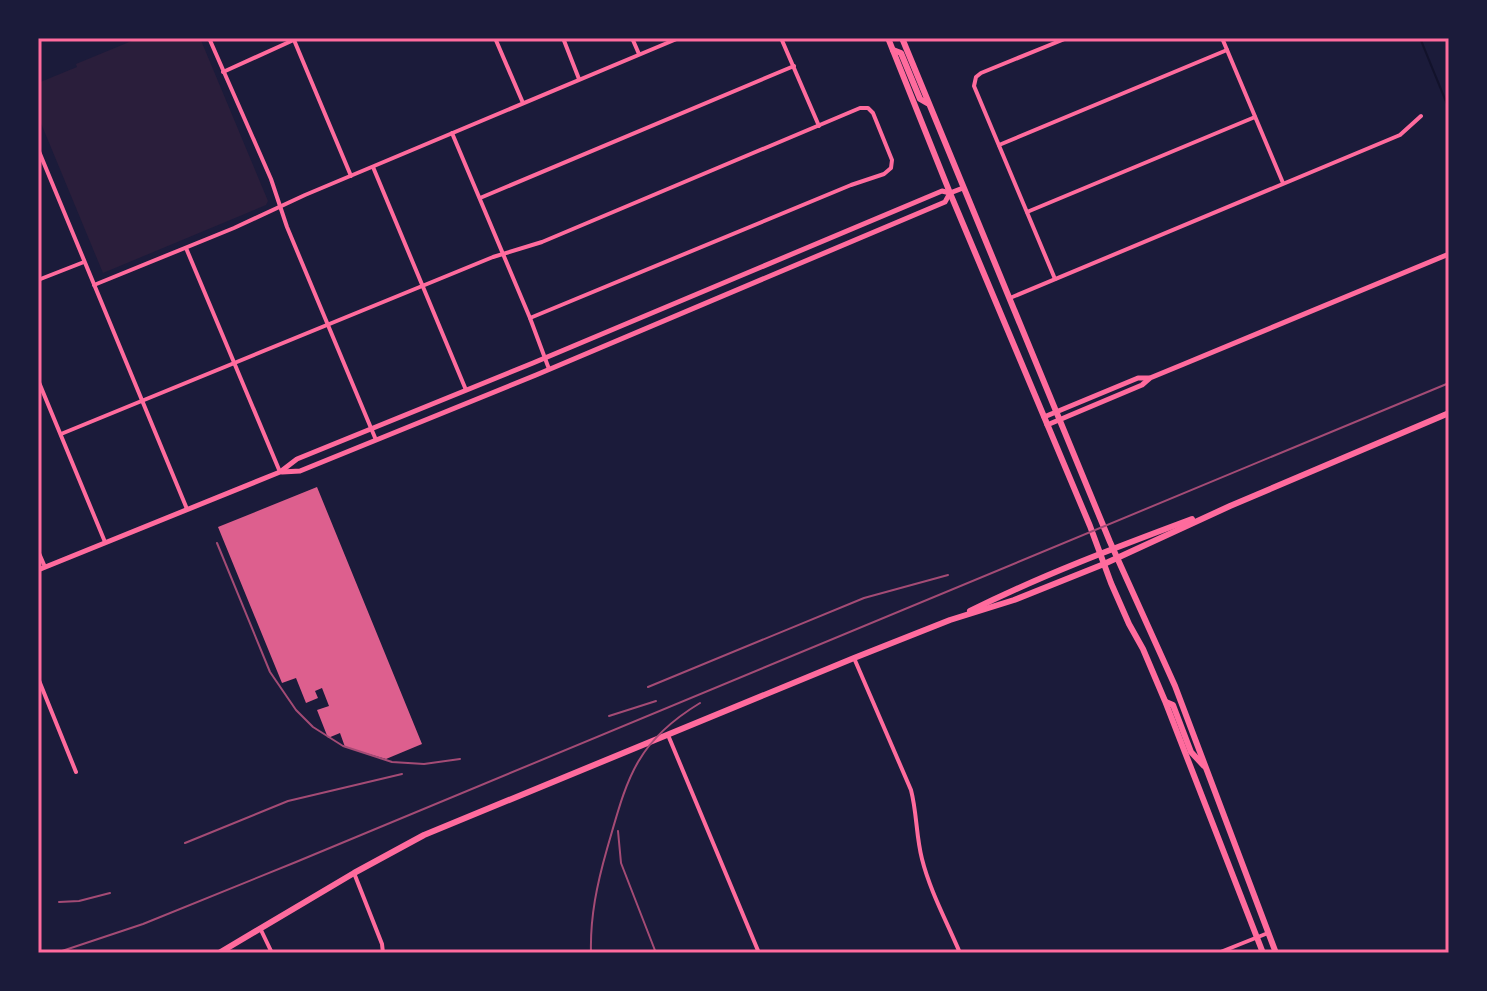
<svg xmlns="http://www.w3.org/2000/svg" width="1487" height="991" viewBox="0 0 1487 991" font-family="Manrope,sans-serif">
  <style>
    .green { fill: #2a1e3b }
    .lines { fill: none; stroke-linecap: round; stroke-linejoin: round }
    .stream { stroke: #12122b; stroke-width: 2 }
    .building { fill: #dd5f8e }
    .minor { stroke: #ff6b9d; stroke-width: 4 }
    .tertiary { stroke: #ff6b9d; stroke-width: 5 }
    .secondary { stroke: #ff6b9d; stroke-width: 6 }
    .rail { stroke: #a44b75; stroke-width: 2 }
    .neatline { fill: none; stroke: #ff6b9d; stroke-width: 3 }
  </style>
  <rect width="100%" height="100%" fill="#1b1b3a"/>
  <polygon class="green" points="139,38 200,38 268,201 266,205 103,273 38,116 38,83 77,67 76,64"/>
  <g class="lines">
    <polyline class="stream" points="1420,38 1449,109"/>
  </g>
  <polygon class="building" points="317,487 422,744 386,759 345,747 340,733 328,738 317,710 329,706 322,688 315,691 318,698 306,703 296,678 282,683 218,527"/>
  <g class="lines">
    <g class="minor">
      <polyline points="209,38 271,179 287,227 376,440"/>
      <polyline points="495,38 523,103"/>
      <polyline points="563,38 579,79"/>
      <polyline points="632,38 639,54"/>
      <polyline points="781,38 819,126"/>
      <polyline points="1222,38 1283,183"/>
      <polyline points="294,40 351,176"/>
      <polyline points="223,72 298,38"/>
      <polyline points="452,133 530,318 549,369"/>
      <polyline points="999,145 1227,50"/>
      <polyline points="38,149 187,509"/>
      <polyline points="373,167 466,390"/>
      <polyline points="480,198 794,66"/>
      <polyline points="1027,212 1255,117"/>
      <polyline points="186,248 280,472"/>
      <polyline points="1055,279 974,86 976,77 981,73 1067,38"/>
      <polyline points="38,280 84,262"/>
      <polyline points="94,285 234,228 305,195 679,38"/>
      <polyline points="1010,298 1400,135 1421,116"/>
      <polyline points="38,380 105,542"/>
      <polyline points="61,434 493,257 542,242 860,108 868,108 873,113 892,160 891,168 884,174 851,185 530,318"/>
      <polyline points="38,551 45,567"/>
      <path d="M 854,658 L 911,790 C 917,813 916,836 922,859 C 930,891 947,922 960,953"/>
      <polyline points="38,678 76,772"/>
      <polyline points="668,735 759,953"/>
      <polyline points="354,873 382,944 383,953"/>
      <polyline points="260,928 272,953"/>
      <polyline points="1218,953 1268,933"/>
    </g>
    <g class="tertiary">
      <polyline points="1044,417 1138,378 1149,378"/>
      <polyline points="1047,425 1142,385 1150,378 1184,364 1449,254"/>
      <polyline points="282,472 300,471 536,375 945,202 950,193"/>
      <polyline points="38,570 280,472 297,459 533,363 942,191 950,193 963,188"/>
    </g>
    <g class="secondary">
      <polyline points="888,38 950,193 1090,526 1111,583 1129,624 1143,649 1165,701 1263,953"/>
      <polyline points="902,38 1110,542 1175,686 1276,953"/>
      <polyline points="893,50 901,53 920,99 927,103"/>
      <path d="M 970,611 C 1042,575 1117,547 1192,519"/>
      <polyline points="1166,702 1173,705 1191,752 1204,766"/>
      <polyline points="219,953 354,873 424,835 854,658 950,620 1014,600 1104,564 1230,506 1449,413"/>
    </g>
    <g class="rail">
      <polyline points="217,543 270,672 296,710 313,727 343,746 392,762 424,764 460,759"/>
      <polyline points="648,687 864,598 948,575"/>
      <polyline points="609,716 656,701"/>
      <polyline points="618,831 621,863 656,953"/>
      <polyline points="185,843 288,801 402,774"/>
      <polyline points="59,902 79,901 110,893"/>
      <polyline points="56,953 143,924 296,862 1449,383"/>
      <path d="M 591,953 C 590,917 597,884 607,849 C 627,780 634,743 700,703"/>
    </g>
  </g>
  <rect width="1487" height="991" fill="none" stroke="#1b1b3a" stroke-width="80"/>
  <rect x="40" y="40" width="1407" height="911" class="neatline"/>
</svg>
